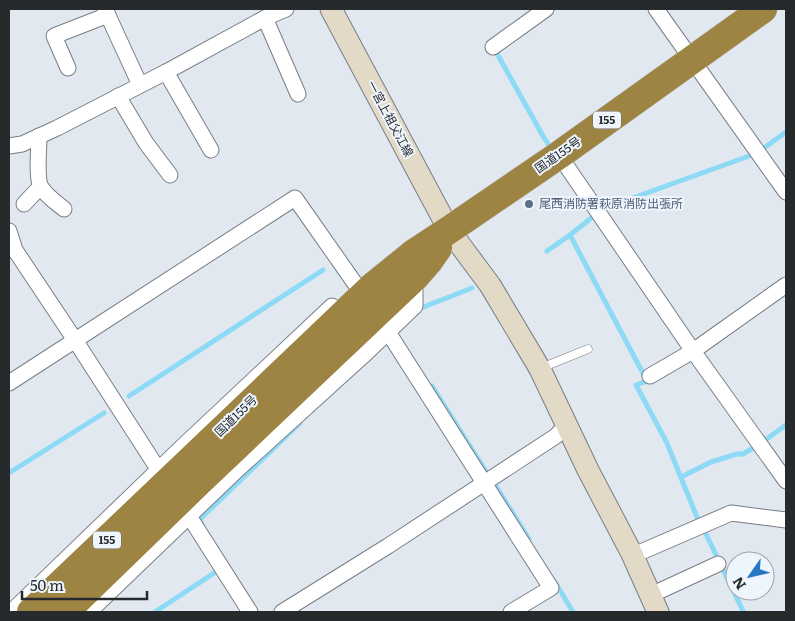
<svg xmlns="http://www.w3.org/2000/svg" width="795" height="621" viewBox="0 0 795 621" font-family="Literata,'Noto Sans JP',serif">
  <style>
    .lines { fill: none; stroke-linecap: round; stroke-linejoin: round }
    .stream { stroke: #8ddaf6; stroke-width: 5 }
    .lane-casing { stroke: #787e85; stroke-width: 9 }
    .street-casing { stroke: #787e85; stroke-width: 17 }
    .secondary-casing { stroke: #787e85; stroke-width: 23 }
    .highway-casing { stroke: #c3c3c4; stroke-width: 29 }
    .lane { stroke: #fff; stroke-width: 8 }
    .street { stroke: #fff; stroke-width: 15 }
    .secondary { stroke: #e2dac7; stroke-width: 21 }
    .highway { stroke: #9e8443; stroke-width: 28 }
    .service-dot { fill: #5c6f8a; stroke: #eef5fc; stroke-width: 2 }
    .labels { text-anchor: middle; stroke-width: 4; stroke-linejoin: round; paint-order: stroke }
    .shield { fill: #eef5fc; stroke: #63676b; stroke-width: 1 }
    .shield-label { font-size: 11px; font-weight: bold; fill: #272a2d }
    .street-label { font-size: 12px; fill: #272a2d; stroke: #eef5fc }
    .service-label { font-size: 12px; fill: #4e5e75; stroke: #eef5fc; text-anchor: start }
  </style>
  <rect width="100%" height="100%" fill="#e1e8ef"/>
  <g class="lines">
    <g class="stream">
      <polyline points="496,49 495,50 543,136 552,150"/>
      <polyline points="764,148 786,132"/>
      <polyline points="605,208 752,155"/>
      <polyline points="570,235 647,381 636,385 666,441 699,522"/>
      <polyline points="547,251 570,235 595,215"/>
      <polyline points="417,311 421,308 472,288"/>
      <polyline points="432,386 487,473"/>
      <polyline points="129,396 323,270"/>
      <polyline points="764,441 786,425"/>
      <polyline points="9,473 104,413"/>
      <polyline points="681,477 711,462 737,454 743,454 758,445"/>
      <polyline points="494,483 529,539"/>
      <polyline points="202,524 199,520 300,423"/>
      <polyline points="705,532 743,611"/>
      <polyline points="555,582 573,612"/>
      <polyline points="155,612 214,573"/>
    </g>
    <defs>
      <polyline id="lane" points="541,368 588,349"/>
      <g id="street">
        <polyline points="105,9 140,85"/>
        <polyline points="656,9 786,192"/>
        <polyline points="265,18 298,94"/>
        <polyline points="493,47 546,9"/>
        <polyline points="68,68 54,36 108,15"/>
        <polyline points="166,72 211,150"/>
        <polyline points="118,96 146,143 170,175"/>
        <path d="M 39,136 C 39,148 36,179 41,187 C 46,196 57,203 64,209"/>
        <polyline points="9,146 22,144 57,128 166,72 265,18 286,9"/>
        <polyline points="559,155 693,351 786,481"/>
        <polyline points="24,204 40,187"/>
        <polyline points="9,231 15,250 75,340 158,469"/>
        <polyline points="388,332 551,588 511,612"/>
        <polyline points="650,376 693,351 786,285"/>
        <polyline points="9,383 295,198 356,285 372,287"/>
        <polyline points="189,516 250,612"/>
        <polyline points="632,554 634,555 731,513 786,520"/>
        <polyline points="651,597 653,594 718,564"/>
        <polyline points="11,612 183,446 332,306"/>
        <polyline points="89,612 235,472 363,356 415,306 415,277"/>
        <polyline points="282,612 388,546 556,436 567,424"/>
      </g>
      <polyline id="secondary" points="331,9 449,230 490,285 540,369 588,470 632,554 658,612"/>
      <g id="highway">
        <polyline points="31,612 372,287 414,253 449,230 559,155 763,9"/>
        <polyline points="65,612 199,482 415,277 429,261 438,248"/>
      </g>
    </defs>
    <use href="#lane" class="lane-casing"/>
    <use href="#street" class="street-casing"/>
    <use href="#secondary" class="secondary-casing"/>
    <use href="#highway" class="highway-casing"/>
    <use href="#lane" class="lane"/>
    <use href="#street" class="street"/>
    <use href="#secondary" class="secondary"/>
    <use href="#highway" class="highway"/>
  </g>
  <circle class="service-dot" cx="529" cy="204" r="5"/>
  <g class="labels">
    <g class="shield">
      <rect x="593" y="111.5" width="28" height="17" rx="4"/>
      <rect x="93" y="531.5" width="28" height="17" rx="4"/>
    </g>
    <g class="shield-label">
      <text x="607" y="124">155</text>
      <text x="107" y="544">155</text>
    </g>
    <g class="street-label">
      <text transform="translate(390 119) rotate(62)" y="4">一宮上祖父江線</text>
      <text transform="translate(558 155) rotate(-35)" y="4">国道155号</text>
      <text transform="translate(236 416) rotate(-44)" y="4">国道155号</text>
    </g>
    <g class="service-label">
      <text x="539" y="208">尾西消防署萩原消防出張所</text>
    </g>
  </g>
  <rect width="795" height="621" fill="none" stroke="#272a2d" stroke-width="20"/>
  <g transform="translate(750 576) rotate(236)"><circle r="24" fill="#eef5fc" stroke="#9ea4a9"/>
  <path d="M0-4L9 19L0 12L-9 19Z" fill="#2577c6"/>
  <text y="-8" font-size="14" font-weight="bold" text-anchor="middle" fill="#272a2d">N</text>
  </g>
  <path d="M22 591v8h125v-8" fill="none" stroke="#272a2d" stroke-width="2.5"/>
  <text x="30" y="591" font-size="15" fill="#272a2d" stroke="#eef5fc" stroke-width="4" paint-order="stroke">50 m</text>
</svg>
